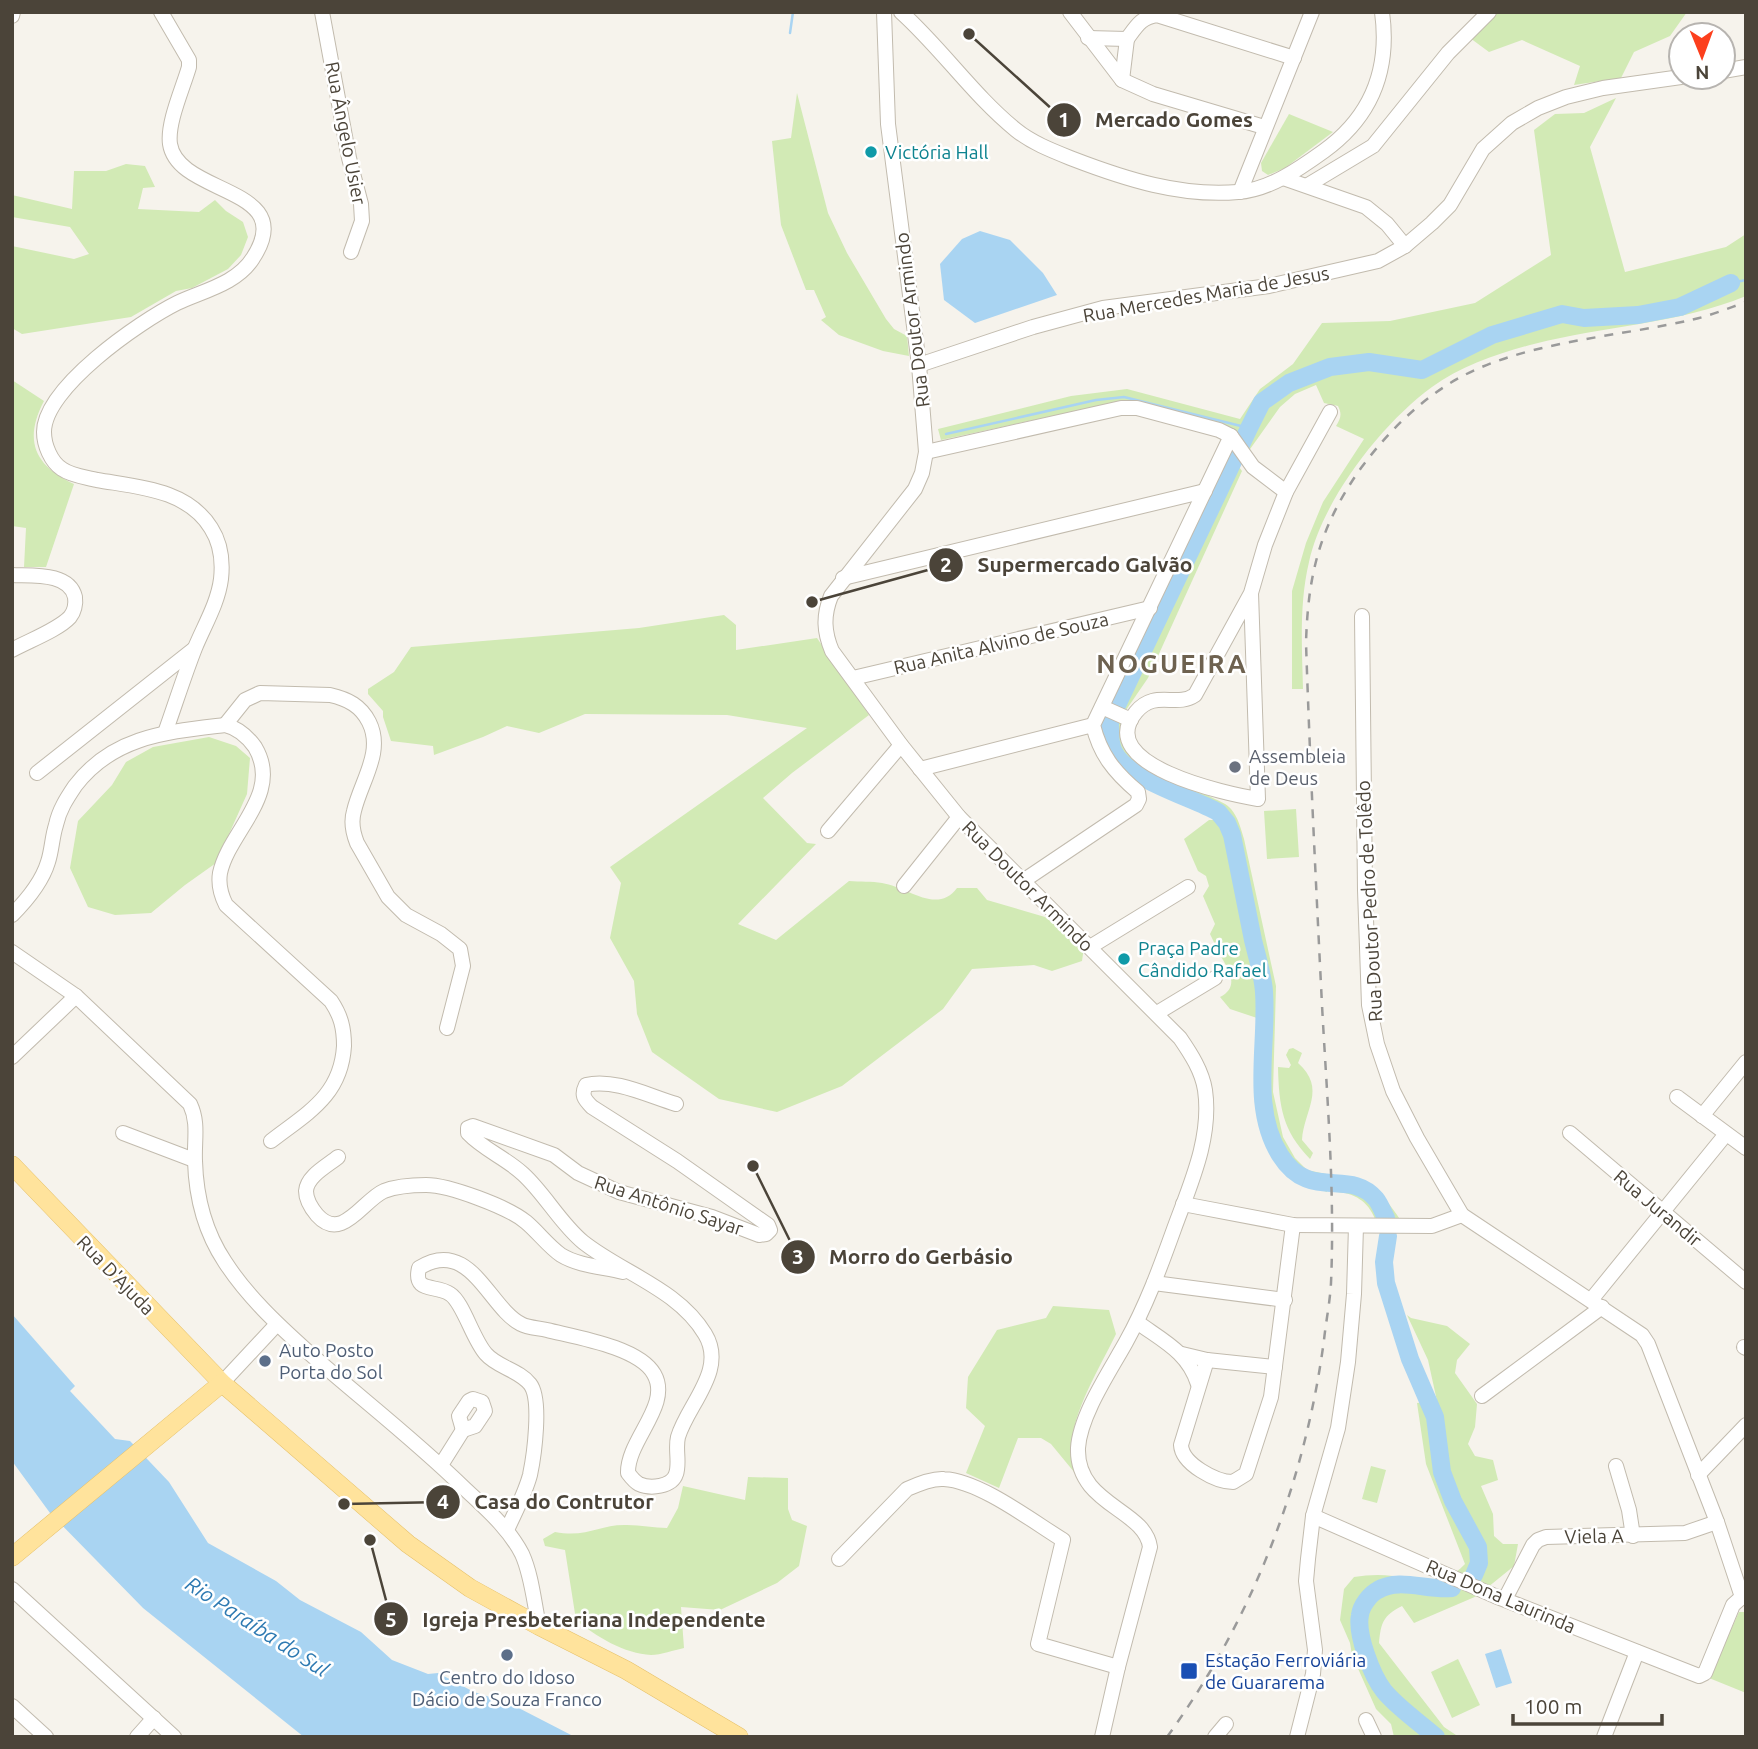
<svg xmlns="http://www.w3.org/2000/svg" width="1758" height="1749" viewBox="0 0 1758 1749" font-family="Ubuntu,sans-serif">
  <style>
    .green { fill: #d2eab5 }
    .water { fill: #a9d4f2 }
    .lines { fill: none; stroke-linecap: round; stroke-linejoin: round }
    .stream { stroke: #a9d4f2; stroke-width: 2.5 }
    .river { stroke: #a9d4f2; stroke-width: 18 }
    .minor-casing { stroke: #c2bbae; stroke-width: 16 }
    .major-casing { stroke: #e6c16a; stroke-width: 19 }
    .minor { stroke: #fff; stroke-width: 14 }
    .major { stroke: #ffe39c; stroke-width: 18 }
    .rail { stroke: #9a9a9a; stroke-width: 2.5; stroke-dasharray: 9 9; stroke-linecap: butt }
    .culture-dot { fill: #0f9aa8; stroke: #fff; stroke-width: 2.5 }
    .worship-dot { fill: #6b7280; stroke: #fff; stroke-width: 2.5 }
    .service-dot { fill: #5c6f8a; stroke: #fff; stroke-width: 2.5 }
    .transit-dot { fill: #1a4fb4; stroke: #fff; stroke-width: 2.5 }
    .labels { text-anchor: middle; stroke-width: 5; stroke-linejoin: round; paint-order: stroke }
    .street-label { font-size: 19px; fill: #4b4439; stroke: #fff }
    .culture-label { font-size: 19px; fill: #0d838f; stroke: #fff; text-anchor: start }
    .worship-label { font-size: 19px; fill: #5b616d; stroke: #fff; text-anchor: start }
    .service-label { font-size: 19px; fill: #4e5e75; stroke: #fff; text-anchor: start }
    .transit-label { font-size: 19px; fill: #164399; stroke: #fff; text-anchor: start }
    .water-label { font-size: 21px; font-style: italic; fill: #2e7ab2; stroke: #fff }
    .district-label { font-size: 26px; font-weight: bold; letter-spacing: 2px; fill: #6e6250; stroke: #fff }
    .leader { fill: none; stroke: #4b4439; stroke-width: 2.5 }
    .callout-dot { fill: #4b4439; stroke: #fff; stroke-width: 2.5 }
    .mark-label { font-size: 21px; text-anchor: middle; font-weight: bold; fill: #fff }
    .callout-label { font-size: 21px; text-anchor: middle; font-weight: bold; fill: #4b4439; stroke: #fff; stroke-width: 5; stroke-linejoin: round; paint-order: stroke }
  </style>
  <rect width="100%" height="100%" fill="#f6f3ec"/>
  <g class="green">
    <polygon points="1499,12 1687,12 1670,36 1634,52 1621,78 1574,85 1580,66 1522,40 1489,52 1470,38"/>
    <polygon points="797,93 828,213 847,253 886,319 894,329 907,336 909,356 883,351 839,335 821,320 826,317 814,290 806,290 781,225 772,141 791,138"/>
    <path d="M 1616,98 L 1590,147 L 1625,272 L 1726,247 L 1746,234 L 1746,296 C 1678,324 1604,326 1534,344 C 1499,353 1461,366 1432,387 C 1381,424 1322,501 1309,562 C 1299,604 1302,647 1303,689 L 1292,689 L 1292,591 L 1306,543 L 1323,502 L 1364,439 L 1336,426 C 1341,418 1342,414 1338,406 L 1324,403 L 1316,385 L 1295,394 L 1280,407 L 1248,452 L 1233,429 L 1108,404 L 941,440 L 938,429 L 1071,396 L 1127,389 L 1240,419 L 1260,389 L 1293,364 L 1322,323 L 1390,321 L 1475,303 L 1551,255 L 1534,130 L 1555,114 L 1584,113 Z"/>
    <polygon points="1289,114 1333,132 1285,168 1268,175 1262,171 1261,163"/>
    <polygon points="126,164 145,166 155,187 143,188 138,209 199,212 215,200 226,211 243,222 248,237 241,255 228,269 192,288 176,291 131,317 22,334 12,328 12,246 74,259 89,254 70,227 12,217 12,195 72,209 74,171 106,171"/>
    <path d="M 12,380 L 44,401 C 23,441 35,466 74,484 L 46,567 L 24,567 L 26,528 L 12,526 Z"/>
    <polygon points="1229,454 1242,471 1148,678 1124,713 1109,706"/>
    <path d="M 724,615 L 736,625 L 736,650 L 817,638 L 869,715 L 792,773 L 763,798 L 807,843 L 816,844 L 738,924 L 776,940 L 849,881 C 860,882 872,881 882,883 C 908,887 937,915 957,888 L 977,888 L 987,900 L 1045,917 L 1084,947 L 1082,961 L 1052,971 L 1034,965 L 972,969 L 943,1009 L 842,1086 L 777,1112 L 719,1099 L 652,1052 L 637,1014 L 634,981 L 610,938 L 621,883 L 610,867 L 807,728 L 727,715 L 585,714 L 539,733 L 507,726 L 483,737 L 434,755 L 433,746 L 391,741 L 383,717 L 383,711 L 368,694 L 368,689 L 394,672 L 411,647 L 639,628 Z"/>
    <path d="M 1105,714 L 1122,721 C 1117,773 1177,778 1213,798 C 1219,801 1227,804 1231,809 C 1238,817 1241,829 1244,839 L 1276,986 L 1273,1092 L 1283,1137 L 1295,1158 L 1307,1170 L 1326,1174 L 1327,1192 C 1312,1187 1296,1181 1284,1170 C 1277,1164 1273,1155 1270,1147 C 1250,1106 1256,1061 1257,1018 L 1230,1009 L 1220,997 C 1238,988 1231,973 1223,960 C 1218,952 1214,942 1210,934 L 1215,924 L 1203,896 L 1209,886 L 1206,876 L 1198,871 L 1184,839 L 1209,820 L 1214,820 C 1177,791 1128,799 1109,750 C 1103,734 1101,731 1105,714 Z"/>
    <polygon points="209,737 236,746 250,758 247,794 216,863 185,885 151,913 115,915 88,907 70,868 78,821 112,785 126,762 153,747"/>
    <polygon points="1296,809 1299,857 1267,859 1264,811"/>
    <path d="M 1293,1048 L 1302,1053 L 1298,1063 C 1327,1089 1304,1110 1302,1140 L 1313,1153 L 1310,1159 C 1282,1130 1279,1106 1278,1067 L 1289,1068 L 1291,1065 L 1286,1055 L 1289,1049 Z"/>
    <path d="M 1334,1175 C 1369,1181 1382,1191 1401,1221 L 1375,1219 C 1368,1201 1354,1193 1336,1192 Z"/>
    <path d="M 1053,1306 L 1109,1310 L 1116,1334 C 1100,1368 1067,1419 1072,1457 C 1073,1464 1076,1472 1079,1478 L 1051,1444 L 1041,1438 L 1018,1438 L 999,1488 L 966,1473 L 985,1426 L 966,1408 L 968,1377 L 997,1330 L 1046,1318 Z"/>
    <path d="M 1407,1315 L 1411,1318 L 1447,1326 L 1470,1344 L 1457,1360 L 1455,1373 L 1477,1404 L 1475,1427 L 1468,1444 L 1475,1456 L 1493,1460 L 1498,1480 L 1481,1486 L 1493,1514 L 1494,1536 L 1503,1544 L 1518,1544 L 1514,1566 L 1477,1596 L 1414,1623 L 1402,1606 C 1383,1616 1381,1622 1379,1643 L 1444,1727 L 1459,1737 L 1394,1737 L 1391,1724 L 1376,1709 L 1352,1655 L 1350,1643 L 1340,1620 L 1344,1589 L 1354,1577 C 1367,1575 1379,1574 1393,1576 C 1423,1579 1441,1589 1465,1564 L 1426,1464 L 1417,1403 L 1437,1401 L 1428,1360 Z"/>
    <polygon points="1371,1466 1386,1470 1377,1503 1362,1499"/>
    <path d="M 748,1477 L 788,1478 L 788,1509 L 792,1520 L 807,1526 L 799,1566 L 777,1583 L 720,1610 L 681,1607 L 684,1648 C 674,1650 661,1655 651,1655 C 625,1654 595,1636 576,1620 L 565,1550 L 545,1546 L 543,1539 L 555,1532 C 588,1538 600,1524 627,1525 C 641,1525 654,1528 667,1528 L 678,1508 L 683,1486 L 745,1500 Z"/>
    <polygon points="1739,1612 1746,1612 1746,1693 1709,1678"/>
    <polygon points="1458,1659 1480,1705 1452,1718 1431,1672"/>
  </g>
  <g class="water">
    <polygon points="980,231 1010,240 1043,273 1057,295 975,323 944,300 940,264 962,239"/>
    <polygon points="12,1314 75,1386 70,1391 115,1439 130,1441 169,1482 208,1543 276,1581 300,1600 361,1632 392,1660 428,1674 438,1673 474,1692 509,1703 575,1737 304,1737 143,1608 50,1513 12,1461"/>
    <polygon points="1501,1649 1512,1683 1496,1688 1485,1654"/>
  </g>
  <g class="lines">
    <g class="stream">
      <polyline points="790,33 793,12"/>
      <polyline points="1731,283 1746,280"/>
      <polyline points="946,434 1096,400 1124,397 1249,428"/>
    </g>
    <g class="river">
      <path d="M 1386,1218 C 1383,1212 1380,1204 1376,1199 C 1349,1167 1310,1203 1280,1155 C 1250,1107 1268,1045 1264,992 C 1263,975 1257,957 1253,940 C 1246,905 1239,870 1232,835 L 1227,823 L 1218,812 C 1191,797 1127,779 1114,752 C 1109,743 1110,730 1110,720 L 1249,428 L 1262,402 L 1289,383 L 1330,367 L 1369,362 L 1422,370 L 1492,335 L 1562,314 L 1584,318 L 1638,315 L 1680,307 L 1731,283"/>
      <polyline points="1388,1236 1384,1262 1386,1283 1410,1359 1435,1417 1442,1472 1453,1501 1478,1547 1479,1563 1474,1575"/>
      <path d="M 1436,1737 C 1419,1722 1398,1708 1384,1691 C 1372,1676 1356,1634 1360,1615 C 1361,1606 1370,1594 1378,1590 C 1399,1577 1428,1591 1452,1588"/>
    </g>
    <defs>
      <g id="minor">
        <path d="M 161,12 L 189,60 L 189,67 C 183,88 167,123 170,144 C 178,196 300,186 253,258 C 237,284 202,291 177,303 C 139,322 44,388 44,432 C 44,445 51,462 62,469 C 72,476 86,477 97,480 C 137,487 187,489 211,528 C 220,542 223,561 221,579 C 218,603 204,626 195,648 C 184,676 175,705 165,733"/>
        <polyline points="322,12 349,158 361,204 362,221 351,252"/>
        <path d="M 884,12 L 888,124 L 919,365 L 926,452 L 922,473 L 915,489 L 831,596 C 823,616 824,632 832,651 L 901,745 L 959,817 L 1180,1038 C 1191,1054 1202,1071 1205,1090 C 1212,1138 1190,1185 1174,1229 C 1160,1268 1146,1306 1126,1342 C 1110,1371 1080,1415 1078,1448 C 1076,1505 1145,1509 1150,1547 L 1118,1667 L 1102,1737"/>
        <path d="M 901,12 C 942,49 973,95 1016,130 C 1032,143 1053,151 1073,159 C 1125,179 1181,197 1238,192 C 1269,190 1299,169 1324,151 C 1371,117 1390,70 1382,12"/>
        <polyline points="1070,12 1122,80 1153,94 1264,127"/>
        <polyline points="12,16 13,12"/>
        <path d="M 1088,38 L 1127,39 C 1136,27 1141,17 1157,15 L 1294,58"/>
        <polyline points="1723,71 1746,67"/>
        <polyline points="1122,80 1127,39"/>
        <polyline points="1283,178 1366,207 1387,224 1405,246"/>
        <polyline points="1308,185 1373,146 1448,53 1489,12"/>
        <polyline points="1240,192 1312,12"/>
        <polyline points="919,365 1033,327 1103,308 1269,286 1378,261 1405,246 1432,223 1450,205 1483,149 1512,123 1538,108 1566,97 1603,88 1681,77"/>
        <polyline points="926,452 1121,408 1137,408 1219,430 1231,436 1253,467 1286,492"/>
        <path d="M 12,575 C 32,576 69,572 75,597 C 76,604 74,612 70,617 C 58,630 28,641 12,650"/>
        <polyline points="843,578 1205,491"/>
        <path d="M 1251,593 L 1195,695 C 1176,708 1155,689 1136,712 C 1092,765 1227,794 1258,799 L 1251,593 L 1265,545 L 1286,492 L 1330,412"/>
        <polyline points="1362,616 1365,890 1369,1005 1377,1044 1393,1091 1417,1138 1462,1215 1642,1335 1648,1344 1717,1522 1742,1597"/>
        <polyline points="853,678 1150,608"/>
        <polyline points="1102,707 1131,720"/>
        <path d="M 225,725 L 245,700 L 260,693 L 330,695 C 348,699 361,706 369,722 C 384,752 361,781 354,811 C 351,821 353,833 357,843 L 388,897 L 406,915 L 441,934 L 460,949 L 463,966 L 447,1028"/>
        <polyline points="920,769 1093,725"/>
        <polyline points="37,773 194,649"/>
        <polyline points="828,831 901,745"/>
        <path d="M 1023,881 L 1136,805 L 1139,799 L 1138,792 C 1114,772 1100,754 1093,725 L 1231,436"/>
        <polyline points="904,886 959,817"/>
        <path d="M 12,915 C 27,900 42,882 48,862 C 52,850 52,837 56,825 C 59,810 67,798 75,786 C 113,736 167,732 225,725 C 238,728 247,736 255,747 C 283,794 229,831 220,873 C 218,885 221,895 226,905 L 331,1001 C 341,1016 344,1028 344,1046 C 341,1096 307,1113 271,1141"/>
        <polyline points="1090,947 1188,887"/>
        <path d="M 12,952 L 76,996 L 190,1104 C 199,1123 194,1141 195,1161 C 196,1196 205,1232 225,1262 C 247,1296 277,1324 307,1351 C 359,1397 414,1439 463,1487 C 485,1508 508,1527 522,1554 C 532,1576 534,1603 539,1626"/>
        <polyline points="1157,1013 1215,978"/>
        <polyline points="12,1057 76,996"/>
        <polyline points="1677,1097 1746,1148"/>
        <polyline points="1702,1116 1746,1062"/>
        <polyline points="123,1133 194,1160"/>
        <polyline points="1570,1133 1746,1282"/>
        <path d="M 338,1157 C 327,1166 307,1176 306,1191 C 306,1200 312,1209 317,1215 C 342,1243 363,1200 384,1191 C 397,1186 412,1185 426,1185 C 449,1185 508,1207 526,1222 C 538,1232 548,1246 561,1255 C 579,1266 603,1267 623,1272"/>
        <polyline points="1183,1204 1293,1225 1432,1226 1462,1215"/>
        <polyline points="1154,1283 1285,1300"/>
        <polyline points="1591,1300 1726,1134"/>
        <path d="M 1137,1322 C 1163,1341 1188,1352 1198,1384"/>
        <polyline points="1744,1347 1746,1348"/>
        <polyline points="1182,1354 1207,1360 1275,1367"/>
        <path d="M 1207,1360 L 1181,1445 C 1182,1464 1216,1482 1233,1482 L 1246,1474 L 1271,1397 L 1293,1225"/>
        <polyline points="222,1383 277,1324"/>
        <polyline points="1482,1396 1602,1307"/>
        <polygon points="473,1399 482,1402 485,1411 475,1426 463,1430 459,1416 469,1401"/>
        <polyline points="441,1465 463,1430"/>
        <polyline points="1616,1466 1629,1510 1633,1536"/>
        <polyline points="1698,1475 1746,1425"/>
        <polyline points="1313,1516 1495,1596 1699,1676 1705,1673 1733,1605 1742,1597"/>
        <path d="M 507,1530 C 515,1512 525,1494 530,1475 C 534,1456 542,1399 530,1384 C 519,1370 497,1367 486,1354 C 473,1340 463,1302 450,1294 C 436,1284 413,1294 419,1268 C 470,1236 489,1308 521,1324 C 528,1328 539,1328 547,1330 C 575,1337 639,1347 654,1374 C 672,1405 627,1440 628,1473 C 631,1477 635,1482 639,1484 C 650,1489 672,1487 676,1474 C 680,1463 675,1449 678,1437 C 688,1404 727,1370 705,1334 C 678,1289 622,1273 583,1242 C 560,1223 545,1194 523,1174 C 506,1158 484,1150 468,1133 L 468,1128 L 473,1126 L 554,1155 L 578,1173 L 619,1192 L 712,1217 L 759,1235 L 766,1234 L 770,1230 L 768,1225 L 677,1161 L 592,1107 C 584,1099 581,1095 586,1085 C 614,1078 649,1096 676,1104"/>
        <path d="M 839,1559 L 907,1489 C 918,1484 932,1478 944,1479 C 980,1481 1032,1521 1063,1540 L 1038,1644 L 1118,1667"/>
        <polyline points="12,1589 174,1737"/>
        <polyline points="1505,1599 1533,1545 1538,1540 1546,1537 1685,1533 1717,1522"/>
        <polyline points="12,1706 46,1737"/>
        <polyline points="1366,1720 1374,1737"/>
        <polyline points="137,1737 154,1718"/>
        <polyline points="1215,1737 1226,1724"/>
        <polyline points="1297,1737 1313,1674 1315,1650 1306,1581 1308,1559 1313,1516 1338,1428 1348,1362 1354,1294 1356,1226"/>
        <polyline points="1604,1737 1637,1652"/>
      </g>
      <g id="major">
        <polyline points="12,1165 222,1383 408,1544 470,1588 539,1626 626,1670 739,1737"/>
        <polyline points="12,1557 222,1383"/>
      </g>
    </defs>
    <use href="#minor" class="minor-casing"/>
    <use href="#major" class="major-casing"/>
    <use href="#minor" class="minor"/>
    <use href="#major" class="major"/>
    <path class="rail" d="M 1167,1737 C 1252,1620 1305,1483 1324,1340 C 1326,1321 1330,1302 1331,1283 C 1335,1191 1327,1098 1322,1005 C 1316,885 1310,764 1306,643 C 1308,573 1320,526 1361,468 C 1384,437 1412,408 1444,387 C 1513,341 1616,338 1695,319 C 1712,315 1729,308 1746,302"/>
  </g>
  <g class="culture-dot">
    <circle cx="871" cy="152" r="7"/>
    <circle cx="1124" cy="959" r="7"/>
  </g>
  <circle class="worship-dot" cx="1235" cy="767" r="7"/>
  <g class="service-dot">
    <circle cx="265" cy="1361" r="7"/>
    <circle cx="507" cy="1655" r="7"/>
  </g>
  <rect class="transit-dot" x="1180" y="1662" width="18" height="18" rx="3.5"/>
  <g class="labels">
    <g class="street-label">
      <text transform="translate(346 133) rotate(79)" y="7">Rua Ângelo Usier</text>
      <text transform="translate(1206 294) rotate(-10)" y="7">Rua Mercedes Maria de Jesus</text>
      <text transform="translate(912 320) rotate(-97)" y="7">Rua Doutor Armindo</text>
      <text transform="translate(1001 643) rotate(-13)" y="7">Rua Anita Alvino de Souza</text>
      <text transform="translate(1028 886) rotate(45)" y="7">Rua Doutor Armindo</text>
      <text transform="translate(1369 901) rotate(-93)" y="7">Rua Doutor Pedro de Tolêdo</text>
      <text transform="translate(669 1205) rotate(18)" y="7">Rua Antônio Sayar</text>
      <text transform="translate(1658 1208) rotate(40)" y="7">Rua Jurandir</text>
      <text transform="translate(116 1275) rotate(46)" y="7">Rua D'Ajuda</text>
      <text transform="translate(1594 1536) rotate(-1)" y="7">Viela A</text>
      <text transform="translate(1501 1596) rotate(23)" y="7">Rua Dona Laurinda</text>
    </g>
    <g class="culture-label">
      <text x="885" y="159">Victória Hall</text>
      <text x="1138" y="955">Praça Padre<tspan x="1138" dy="22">Cândido Rafael</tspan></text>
    </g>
    <g class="worship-label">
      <text x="1249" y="763">Assembleia<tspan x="1249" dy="22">de Deus</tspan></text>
    </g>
    <g class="service-label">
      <text x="279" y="1357">Auto Posto<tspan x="279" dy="22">Porta do Sol</tspan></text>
      <text x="507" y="1684" text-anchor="middle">Centro do Idoso<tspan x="507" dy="22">Dácio de Souza Franco</tspan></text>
    </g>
    <g class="transit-label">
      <text x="1205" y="1667">Estação Ferroviária<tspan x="1205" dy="22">de Guararema</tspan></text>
    </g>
    <g class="water-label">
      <text transform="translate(257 1627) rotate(33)" y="7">Rio Paraíba do Sul</text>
    </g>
    <g class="district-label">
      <text x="1172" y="673">NOGUEIRA</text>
    </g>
  </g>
  <path class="leader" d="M969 34L1064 120M812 602L946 565M753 1166L798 1257M344 1504L443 1502M370 1540L391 1619"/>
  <g class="callout-dot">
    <circle cx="969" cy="34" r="7"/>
    <circle cx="812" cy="602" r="7"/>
    <circle cx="753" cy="1166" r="7"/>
    <circle cx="344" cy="1504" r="7"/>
    <circle cx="370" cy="1540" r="7"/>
    <circle cx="1064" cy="120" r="18"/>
    <circle cx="946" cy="565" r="18"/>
    <circle cx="798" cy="1257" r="18"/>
    <circle cx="443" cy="1502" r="18"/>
    <circle cx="391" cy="1619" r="18"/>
  </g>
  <g class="mark-label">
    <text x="1064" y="127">1</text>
    <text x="946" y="572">2</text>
    <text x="798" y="1264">3</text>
    <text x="443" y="1509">4</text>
    <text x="391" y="1627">5</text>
  </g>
  <g class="callout-label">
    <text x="1174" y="127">Mercado Gomes</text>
    <text x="1085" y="572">Supermercado Galvão</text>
    <text x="921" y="1264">Morro do Gerbásio</text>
    <text x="564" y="1509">Casa do Contrutor</text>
    <text x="594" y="1627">Igreja Presbeteriana Independente</text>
  </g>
  <rect width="1758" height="1749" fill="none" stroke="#4b4439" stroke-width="28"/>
  <g transform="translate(1702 56) rotate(179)"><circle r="33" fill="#ffffff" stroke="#b7b4b0" stroke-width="2"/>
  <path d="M0-5L12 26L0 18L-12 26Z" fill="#fc3f1d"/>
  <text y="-10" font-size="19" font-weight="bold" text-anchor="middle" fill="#4b4439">N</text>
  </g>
  <path d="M1513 1714v10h149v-10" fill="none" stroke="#4b4439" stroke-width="3.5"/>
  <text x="1524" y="1714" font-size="21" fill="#4b4439" stroke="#ffffff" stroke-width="5" paint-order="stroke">100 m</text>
</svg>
